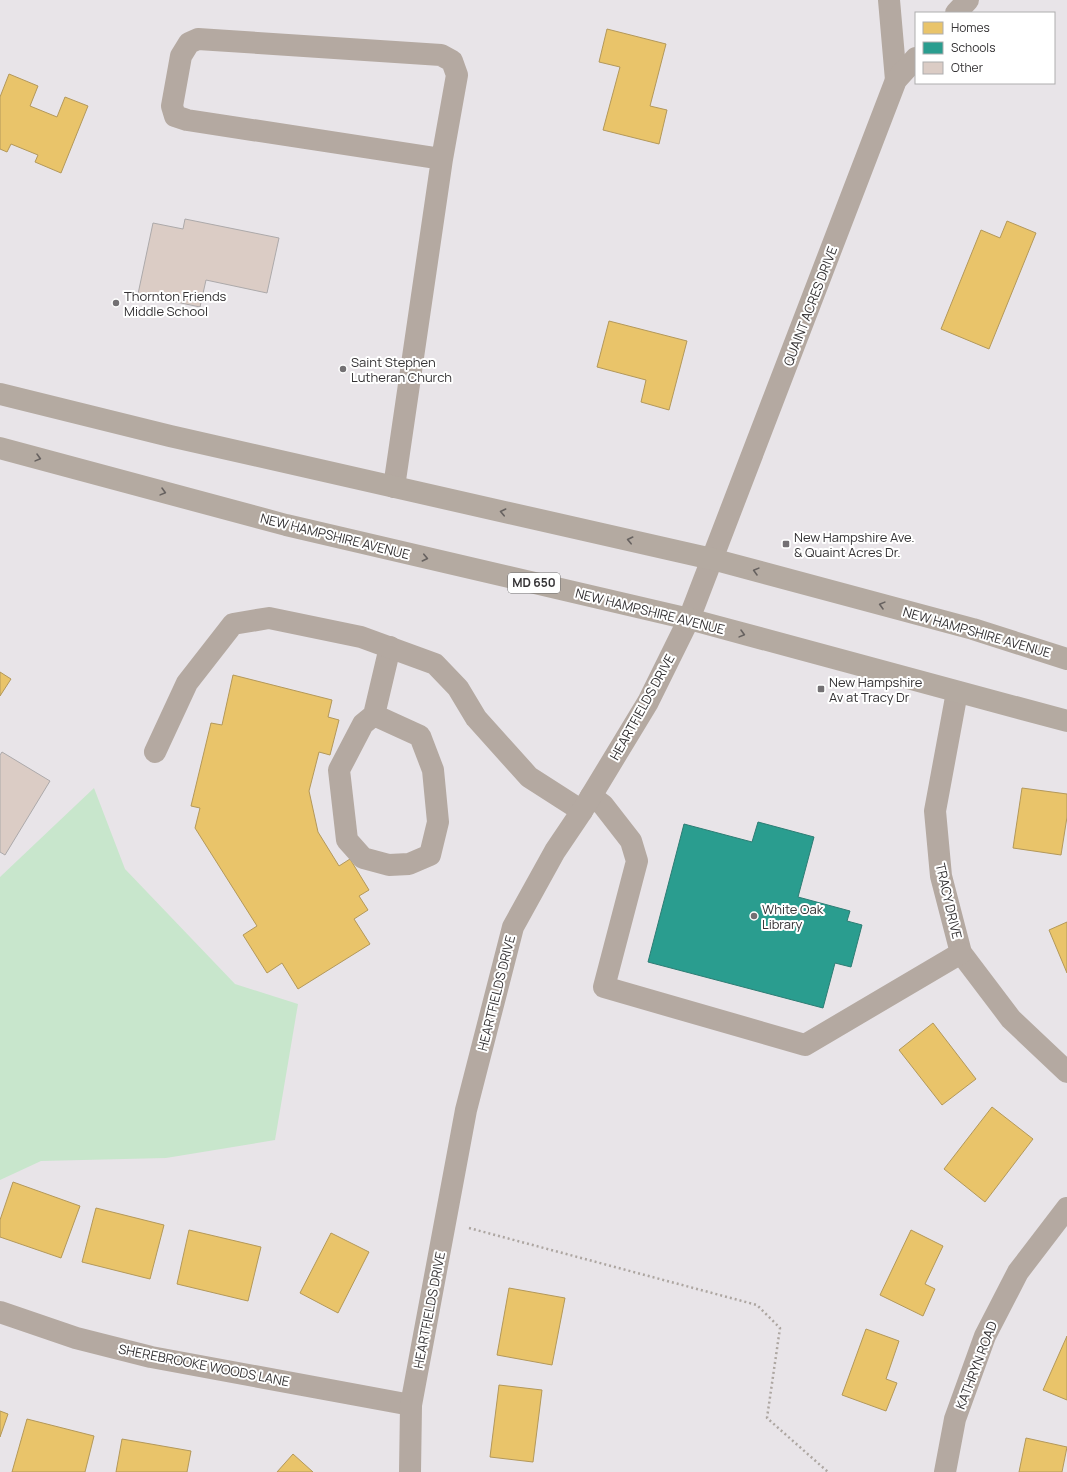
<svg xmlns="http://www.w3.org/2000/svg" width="1067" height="1472" viewBox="0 0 1067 1472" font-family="Manrope,sans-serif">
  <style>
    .green { fill: #c8e6cc }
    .homes { fill: #e9c46a; stroke: #b3985a }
    .schools { fill: #2a9d8f; stroke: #2d7d74 }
    .building { fill: #dbccc5; stroke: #aca9aa }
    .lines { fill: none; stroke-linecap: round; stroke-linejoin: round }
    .path { stroke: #ada6a1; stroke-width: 2.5; stroke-dasharray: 2 3; stroke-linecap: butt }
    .minor { stroke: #b4a9a1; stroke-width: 22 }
    .major { stroke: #b4aaa1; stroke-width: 22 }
    .oneway { stroke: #676260 }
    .poi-dot { fill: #737073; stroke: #fff; stroke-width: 1.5 }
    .labels { text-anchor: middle; stroke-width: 4; stroke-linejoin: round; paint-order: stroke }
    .shield { fill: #fff; stroke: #717071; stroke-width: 1 }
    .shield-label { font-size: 12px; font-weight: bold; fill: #343234 }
    .poi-label { font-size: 13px; fill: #343234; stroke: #fff; text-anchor: start }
    .street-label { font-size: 13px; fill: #343234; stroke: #fff }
  </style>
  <rect width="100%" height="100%" fill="#e8e4e8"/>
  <polygon class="green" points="94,788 125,869 235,984 298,1004 275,1140 166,1158 41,1161 0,1180 0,877"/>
  <g class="homes">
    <polygon points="607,29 666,44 650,106 667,110 659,144 603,130 620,67 599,62"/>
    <polygon points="9,74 38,86 30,106 57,117 65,97 88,106 61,173 35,162 38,155 11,144 7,152 0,149 0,97"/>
    <polygon points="1007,221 1036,233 989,349 941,329 981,230 1000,238"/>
    <polygon points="609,321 687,341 669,410 641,402 646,380 597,367"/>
    <polygon points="0,672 11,679 0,696"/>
    <polygon points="233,675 332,700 328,717 339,720 330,755 319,752 309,791 318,832 339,866 350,859 369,890 359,896 368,910 354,919 370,944 298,989 282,963 267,973 243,935 257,926 195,828 200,808 191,806 211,723 222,725"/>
    <polygon points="1022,788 1067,794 1067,817 1061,855 1013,848"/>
    <polygon points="1067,922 1067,973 1049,930"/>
    <polygon points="933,1023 976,1079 942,1105 899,1050"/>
    <polygon points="992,1107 1033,1139 985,1202 944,1169"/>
    <polygon points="13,1182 80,1206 61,1258 0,1237 0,1220"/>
    <polygon points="96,1208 164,1225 150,1279 82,1262"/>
    <polygon points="189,1230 261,1247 248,1301 177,1284"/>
    <polygon points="911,1230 943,1246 925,1284 935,1289 923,1316 880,1295"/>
    <polygon points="331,1233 369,1252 338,1313 300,1293"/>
    <polygon points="509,1288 565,1298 552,1365 497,1355"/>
    <polygon points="866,1329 899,1341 886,1379 897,1383 886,1411 842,1395"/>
    <polygon points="1067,1336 1067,1400 1043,1390"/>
    <polygon points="499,1385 542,1390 533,1462 490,1457"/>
    <polygon points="0,1411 8,1414 0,1437"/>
    <polygon points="27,1419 94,1436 85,1472 12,1472"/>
    <polygon points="1026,1438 1067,1447 1062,1472 1019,1472"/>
    <polygon points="122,1439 191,1451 187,1472 116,1472"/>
    <polygon points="293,1454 313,1472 277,1472"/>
  </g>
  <polygon class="schools" points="758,822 814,837 798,897 850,911 847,921 862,925 851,967 835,963 823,1008 648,962 684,824 752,842"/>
  <g class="building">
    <polygon points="185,219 279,238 267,293 206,280 200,307 138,294 153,223 183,229"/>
    <polygon points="2,752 50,781 5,855 0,852 0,755"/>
  </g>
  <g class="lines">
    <polyline class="path" points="469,1228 757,1305 780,1328 767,1418 828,1472"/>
    <g class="minor">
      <polyline points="889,0 896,80"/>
      <polyline points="956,13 968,0"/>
      <polyline points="394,487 442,159 457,75 452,61 441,55 198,39 189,43 181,56 172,106 175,116 187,120 442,159"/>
      <polyline points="957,692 935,811 941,876 961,953 1011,1019 1067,1072"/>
      <polyline points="374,715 363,724 339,770 347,840 363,858 389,865 409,864 430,855 438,822 433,770 420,736 374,715 390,647"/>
      <polyline points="155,752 187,683 233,624 269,618 361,637 435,664 458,688 476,718 529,777 582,811"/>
      <polyline points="591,796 603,805 631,841 637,861 604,987 805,1045 961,953"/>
      <polyline points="0,1312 76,1338 151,1357 411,1405"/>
      <polyline points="410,1472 411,1405 466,1110 513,927 555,851 582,811 648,702 689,619 896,80 916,58"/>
      <polyline points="945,1472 955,1419 985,1336 1018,1272 1067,1208"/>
    </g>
    <g class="major">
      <polyline points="0,394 170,436 712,559 973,629 1067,659"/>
      <polyline points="0,448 286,525 689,619 1067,721"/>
    </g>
  </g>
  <defs><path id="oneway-chevron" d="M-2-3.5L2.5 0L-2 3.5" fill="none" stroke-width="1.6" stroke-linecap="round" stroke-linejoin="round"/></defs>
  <g class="oneway">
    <use href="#oneway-chevron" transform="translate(38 458) rotate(15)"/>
    <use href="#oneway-chevron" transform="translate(163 492) rotate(15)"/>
    <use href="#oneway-chevron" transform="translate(503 512) rotate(-167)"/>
    <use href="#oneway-chevron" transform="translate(630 540) rotate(-167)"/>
    <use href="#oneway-chevron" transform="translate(425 558) rotate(13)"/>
    <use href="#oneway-chevron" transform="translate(756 571) rotate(-165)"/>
    <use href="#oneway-chevron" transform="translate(882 605) rotate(-165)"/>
    <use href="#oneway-chevron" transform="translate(742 634) rotate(15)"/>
  </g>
  <g class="poi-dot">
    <circle cx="116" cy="303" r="4"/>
    <circle cx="343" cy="369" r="4"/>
    <rect x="782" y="540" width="8" height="8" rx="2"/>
    <rect x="817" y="685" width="8" height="8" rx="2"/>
    <circle cx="754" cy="916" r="4"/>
  </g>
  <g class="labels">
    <rect class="shield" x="508" y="573" width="52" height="20" rx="3"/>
    <g class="shield-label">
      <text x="534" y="587">MD 650</text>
    </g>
    <g class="poi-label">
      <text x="124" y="301">Thornton Friends<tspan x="124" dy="15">Middle School</tspan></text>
      <text x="351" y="367">Saint Stephen<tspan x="351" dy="15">Lutheran Church</tspan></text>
      <text x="794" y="542">New Hampshire Ave.<tspan x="794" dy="15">&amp; Quaint Acres Dr.</tspan></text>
      <text x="829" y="687">New Hampshire<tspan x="829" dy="15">Av at Tracy Dr</tspan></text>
      <text x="762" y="914">White Oak<tspan x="762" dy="15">Library</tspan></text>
    </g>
    <g class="street-label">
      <text transform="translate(810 306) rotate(-69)" y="5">QUAINT ACRES DRIVE</text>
      <text transform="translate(335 536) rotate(14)" y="5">NEW HAMPSHIRE AVENUE</text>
      <text transform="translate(650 611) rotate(14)" y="5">NEW HAMPSHIRE AVENUE</text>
      <text transform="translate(977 632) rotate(16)" y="5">NEW HAMPSHIRE AVENUE</text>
      <text transform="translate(642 707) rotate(-61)" y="5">HEARTFIELDS DRIVE</text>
      <text transform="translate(949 901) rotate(77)" y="5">TRACY DRIVE</text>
      <text transform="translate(496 993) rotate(-76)" y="5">HEARTFIELDS DRIVE</text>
      <text transform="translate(429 1310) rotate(-79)" y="5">HEARTFIELDS DRIVE</text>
      <text transform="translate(204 1365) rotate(11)" y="5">SHEREBROOKE WOODS LANE</text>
      <text transform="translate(976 1365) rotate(-69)" y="5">KATHRYN ROAD</text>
    </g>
  </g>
  <rect x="915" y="12" width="140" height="72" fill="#ffffff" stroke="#aeadae"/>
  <rect x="923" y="22" width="20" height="12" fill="#e9c46a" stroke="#aeadae"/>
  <text x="951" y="32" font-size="12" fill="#343234">Homes</text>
  <rect x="923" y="42" width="20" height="12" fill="#2a9d8f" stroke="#aeadae"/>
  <text x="951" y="52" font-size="12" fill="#343234">Schools</text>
  <rect x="923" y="62" width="20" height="12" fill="#dbccc5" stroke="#aeadae"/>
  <text x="951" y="72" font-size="12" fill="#343234">Other</text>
</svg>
